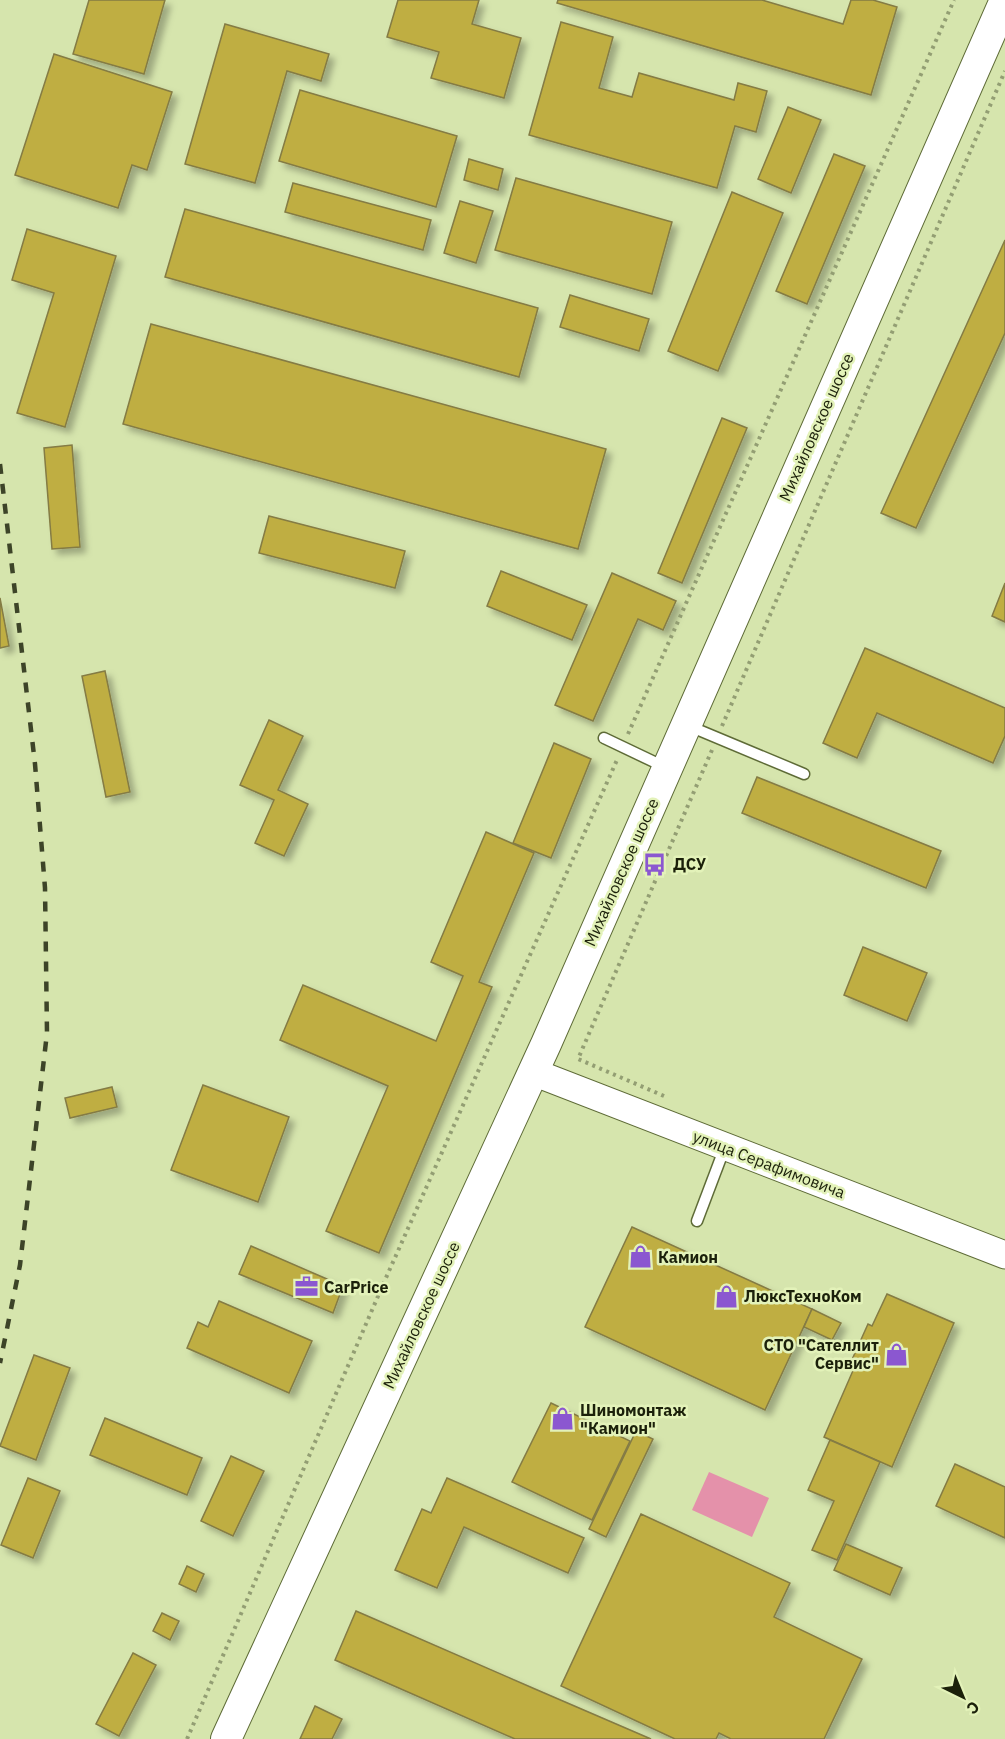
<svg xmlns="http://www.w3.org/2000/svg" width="1005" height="1739" viewBox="0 0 1005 1739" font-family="'IBM Plex Sans',sans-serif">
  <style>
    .green { fill: #e491aa }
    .building { fill: #bfae42; stroke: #847b44; stroke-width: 1.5; filter: url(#shadow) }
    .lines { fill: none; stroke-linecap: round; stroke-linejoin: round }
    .service-casing { stroke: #5e6b37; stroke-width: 13 }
    .tertiary-casing { stroke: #5e6b37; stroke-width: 29 }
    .secondary-casing { stroke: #5e6b37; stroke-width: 32 }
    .path { stroke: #939e73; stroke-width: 4; stroke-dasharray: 3 4.5; stroke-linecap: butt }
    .service { stroke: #fff; stroke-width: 10 }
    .tertiary { stroke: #fff; stroke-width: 27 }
    .secondary { stroke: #fff; stroke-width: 30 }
    .rail { stroke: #3d4428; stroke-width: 4.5; stroke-dasharray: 10 10; stroke-linecap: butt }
    .labels { text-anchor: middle; stroke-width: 5; stroke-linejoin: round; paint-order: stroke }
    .street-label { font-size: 16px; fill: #1b200a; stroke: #e3f2b9 }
    .poi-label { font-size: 16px; font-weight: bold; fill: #1b200a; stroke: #e3f2b9; text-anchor: start }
  </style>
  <defs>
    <filter id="shadow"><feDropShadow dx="5.5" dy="5.5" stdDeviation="3" flood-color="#0004"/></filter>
  </defs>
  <rect width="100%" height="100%" fill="#d6e5ad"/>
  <polygon class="green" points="709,1472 769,1498 752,1537 692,1510"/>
  <g class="building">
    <polygon points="89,0 165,0 144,74 73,54"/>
    <polygon points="398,0 479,0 472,24 521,38 504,98 431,78 439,52 387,37"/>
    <polygon points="558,0 762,0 843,24 851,0 873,0 897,7 871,95 557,3"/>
    <polygon points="561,22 613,37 599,88 632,97 639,73 734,100 738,83 767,91 756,132 735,126 717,188 529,135"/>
    <polygon points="225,24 329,54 321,81 287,71 255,183 185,164"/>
    <polygon points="54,54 172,92 147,170 132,165 118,208 15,175"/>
    <polygon points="300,90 457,136 436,207 279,161"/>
    <polygon points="788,107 821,120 791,193 758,179"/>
    <polygon points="834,154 865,166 807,304 776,291"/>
    <polygon points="469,159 503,169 498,190 464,180"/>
    <polygon points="516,178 672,222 652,294 495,250"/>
    <polygon points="293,183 431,220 423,250 285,212"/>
    <polygon points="732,192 783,213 718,371 668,351"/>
    <polygon points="460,201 493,211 476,263 444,253"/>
    <polygon points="185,209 538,308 519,377 165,277"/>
    <polygon points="27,229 116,256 65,427 17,413 54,293 12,280"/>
    <polygon points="1005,240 1005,333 916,528 881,513"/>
    <polygon points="570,295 649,319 639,351 560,327"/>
    <polygon points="151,324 606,449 578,549 123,424"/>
    <polygon points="722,418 747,428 682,583 658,573"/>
    <polygon points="72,445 80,547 52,549 44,448"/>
    <polygon points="269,516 405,551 395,588 259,553"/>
    <polygon points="501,571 587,605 572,640 487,606"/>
    <polygon points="612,573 676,601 663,630 638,619 593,721 555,705"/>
    <polygon points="1005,583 1005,622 992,616"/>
    <polygon points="0,598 9,646 0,648"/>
    <polygon points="865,648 1005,708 1005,736 993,763 877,713 857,758 823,743"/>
    <polygon points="105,671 130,792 106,797 82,676"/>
    <polygon points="269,720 303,736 278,790 308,804 284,856 255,843 274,800 240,785"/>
    <polygon points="554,743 591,759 551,858 513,843"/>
    <polygon points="757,777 941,851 926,888 742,813"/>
    <polygon points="486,832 534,853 479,982 492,987 379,1253 326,1231 388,1086 280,1040 303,985 436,1041 463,976 431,962"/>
    <polygon points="863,947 927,973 907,1021 844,995"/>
    <polygon points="203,1085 289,1117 258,1202 171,1170"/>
    <polygon points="112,1087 117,1107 70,1118 65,1098"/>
    <polygon points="632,1227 812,1309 765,1410 585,1327"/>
    <polygon points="251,1246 343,1286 333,1313 239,1274"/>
    <polygon points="887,1294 954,1323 892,1467 824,1437 855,1366 850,1364 868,1324 872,1326"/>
    <polygon points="219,1301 312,1341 289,1393 187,1348 198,1322 208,1327"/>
    <polygon points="812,1309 841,1323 832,1340 804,1327"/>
    <polygon points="34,1355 70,1368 36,1460 0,1446"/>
    <polygon points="551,1403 630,1441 592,1520 512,1482"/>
    <polygon points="105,1418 202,1458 187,1495 90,1455"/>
    <polygon points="636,1431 653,1439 606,1537 589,1529"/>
    <polygon points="830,1440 880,1462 837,1560 812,1550 834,1501 808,1490"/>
    <polygon points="231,1456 264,1471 233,1536 201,1521"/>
    <polygon points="955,1464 1005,1487 1005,1538 936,1506"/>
    <polygon points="28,1478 60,1491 33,1558 1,1545"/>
    <polygon points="447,1478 584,1538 568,1573 464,1527 437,1588 395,1570 422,1509 431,1513"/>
    <polygon points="641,1514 790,1583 774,1617 862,1659 824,1739 731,1739 719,1733 716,1739 675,1739 561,1686"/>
    <polygon points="846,1544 902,1568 890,1595 834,1570"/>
    <polygon points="187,1566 204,1574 196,1592 179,1584"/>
    <polygon points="356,1611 535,1689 651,1739 515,1739 335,1660"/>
    <polygon points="162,1613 179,1621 170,1640 153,1631"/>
    <polygon points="133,1653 156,1665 119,1736 96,1724"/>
    <polygon points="315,1706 342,1719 332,1739 300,1739"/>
  </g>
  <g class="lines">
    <defs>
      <g id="service">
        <polyline points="689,726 804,774"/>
        <polyline points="604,738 667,768"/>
        <polyline points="697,1221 725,1147"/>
      </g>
      <polyline id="tertiary" points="533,1072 1005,1255"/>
      <polyline id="secondary" points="226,1739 546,1044 1005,0"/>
    </defs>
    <use href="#service" class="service-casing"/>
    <use href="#tertiary" class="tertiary-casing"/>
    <use href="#secondary" class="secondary-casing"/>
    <g class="path">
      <polyline points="722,726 1005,71"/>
      <polyline points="628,734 954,0"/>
      <polyline points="664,1096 578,1059 712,750"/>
      <polyline points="187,1739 385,1280 617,760"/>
    </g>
    <use href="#service" class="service"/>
    <use href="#tertiary" class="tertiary"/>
    <use href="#secondary" class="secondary"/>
    <polyline class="rail" points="0,464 35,764 45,888 47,1033 20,1265 0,1363"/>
  </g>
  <defs>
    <symbol id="bus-bare" viewBox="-9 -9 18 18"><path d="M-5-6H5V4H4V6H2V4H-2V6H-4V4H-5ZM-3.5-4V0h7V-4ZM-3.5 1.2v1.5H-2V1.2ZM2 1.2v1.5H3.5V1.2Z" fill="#8b57d0" stroke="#e3f2b9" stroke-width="2.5" paint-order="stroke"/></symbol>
    <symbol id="shop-bare" viewBox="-9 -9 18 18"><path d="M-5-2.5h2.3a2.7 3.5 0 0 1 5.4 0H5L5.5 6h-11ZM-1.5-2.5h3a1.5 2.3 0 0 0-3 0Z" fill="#8b57d0" stroke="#e3f2b9" stroke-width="2.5" paint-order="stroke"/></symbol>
    <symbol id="office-bare" viewBox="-9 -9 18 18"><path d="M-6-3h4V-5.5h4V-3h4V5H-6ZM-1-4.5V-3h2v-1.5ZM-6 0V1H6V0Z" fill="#8b57d0" stroke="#e3f2b9" stroke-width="2.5" paint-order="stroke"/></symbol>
  </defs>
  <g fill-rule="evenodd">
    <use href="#bus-bare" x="638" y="848" width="33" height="33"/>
    <use href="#shop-bare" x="624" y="1240" width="33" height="33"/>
    <use href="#office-bare" x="290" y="1270" width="33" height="33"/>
    <use href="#shop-bare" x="710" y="1280" width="33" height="33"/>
    <use href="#shop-bare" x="880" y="1338" width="33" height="33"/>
    <use href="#shop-bare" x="546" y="1402" width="33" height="33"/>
  </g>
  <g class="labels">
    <g class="street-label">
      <text transform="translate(816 427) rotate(-66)" y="6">Михайловское шоссе</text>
      <text transform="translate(621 872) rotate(-66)" y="6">Михайловское шоссе</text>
      <text transform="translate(769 1164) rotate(21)" y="6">улица Серафимовича</text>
      <text transform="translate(421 1315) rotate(-65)" y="6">Михайловское шоссе</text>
    </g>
    <g class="poi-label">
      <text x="673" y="870">ДСУ</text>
      <text x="658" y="1263">Камион</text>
      <text x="324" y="1293">CarPrice</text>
      <text x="744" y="1302">ЛюксТехноКом</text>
      <text x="879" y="1351" text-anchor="end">СТО "Сателлит<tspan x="879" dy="18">Сервис"</tspan></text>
      <text x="580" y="1416">Шиномонтаж<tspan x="580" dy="18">"Камион"</tspan></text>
    </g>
  </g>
  <g transform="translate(963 1697) rotate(137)" stroke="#e3f2b9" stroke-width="4.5" paint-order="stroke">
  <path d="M0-4.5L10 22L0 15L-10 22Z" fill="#1b200a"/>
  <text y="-9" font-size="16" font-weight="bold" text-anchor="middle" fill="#1b200a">С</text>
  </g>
</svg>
